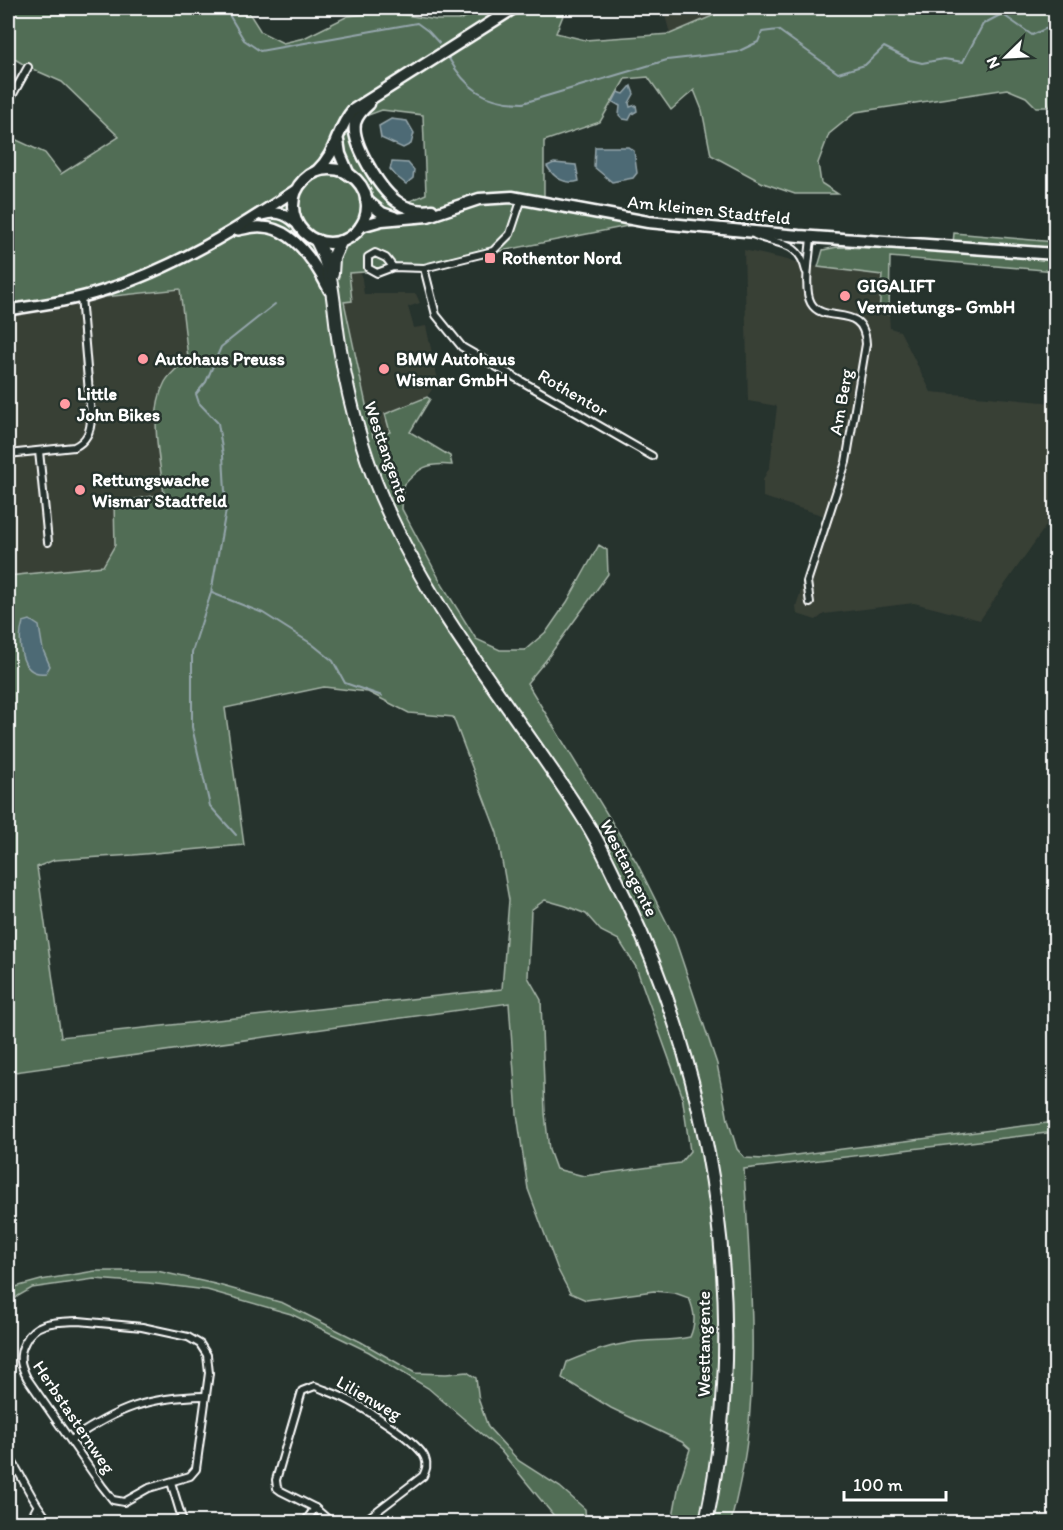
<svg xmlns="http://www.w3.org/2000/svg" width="1063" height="1530" viewBox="0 0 1063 1530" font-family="Itim,sans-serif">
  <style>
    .built { fill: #383f36 }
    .green { fill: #516d55; stroke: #a8b6aa; stroke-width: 1.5; fill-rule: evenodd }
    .water { fill: #4e6a74; stroke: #95a6ac; stroke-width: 1.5 }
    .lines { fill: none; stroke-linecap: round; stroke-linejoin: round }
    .stream { stroke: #95a6ac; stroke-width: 2 }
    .street-casing { stroke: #fff; stroke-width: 10 }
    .secondary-casing { stroke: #fff; stroke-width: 14 }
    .primary-casing { stroke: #fff; stroke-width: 15 }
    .highway-casing { stroke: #fff; stroke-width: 16 }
    .street { stroke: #26332d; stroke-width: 6 }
    .secondary { stroke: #26332d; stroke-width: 9 }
    .primary { stroke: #26332d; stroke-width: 10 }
    .highway { stroke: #26332d; stroke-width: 12 }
    .poi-dot { fill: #ff9aa2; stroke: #26332d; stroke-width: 2 }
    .labels { text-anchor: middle; stroke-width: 5; stroke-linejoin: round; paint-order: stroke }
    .street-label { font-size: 18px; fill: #fff; stroke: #26332d }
    .poi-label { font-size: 18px; font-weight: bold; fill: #fff; stroke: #26332d; text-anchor: start }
  </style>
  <rect width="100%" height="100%" fill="#26332d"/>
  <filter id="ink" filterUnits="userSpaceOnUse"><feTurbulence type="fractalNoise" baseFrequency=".0167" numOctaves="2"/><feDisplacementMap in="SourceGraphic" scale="12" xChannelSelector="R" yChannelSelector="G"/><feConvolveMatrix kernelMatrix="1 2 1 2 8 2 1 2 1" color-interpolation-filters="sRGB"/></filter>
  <g filter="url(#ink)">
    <g class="built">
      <polygon points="663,8 731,8 670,34"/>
      <polygon points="744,250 818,267 882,275 879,312 889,314 890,328 900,331 931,392 1055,403 1055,513 980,620 914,603 824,614 816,620 797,614 796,606 825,516 763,497 763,480 770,466 777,406 748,401"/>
      <polygon points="349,272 361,272 364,294 416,294 420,303 408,307 414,328 426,326 438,380 427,397 385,414 390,432 373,437 344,301 352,300"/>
      <polygon points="180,289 188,358 177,369 159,403 156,428 164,494 114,503 115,545 103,566 8,576 8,308"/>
    </g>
    <g class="green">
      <path d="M 8,8 L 246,8 L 261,32 L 283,43 L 304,38 L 348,16 L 386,12 L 437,20 L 459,20 L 488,8 L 566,8 L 556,33 L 585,40 L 670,34 L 731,8 L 1055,8 L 1055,88 L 1050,107 L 1036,107 L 1026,97 L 1007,89 L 856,112 L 829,134 L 818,163 L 821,183 L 838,194 L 795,194 L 763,183 L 711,155 L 702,110 L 694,90 L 671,110 L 648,77 L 625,79 L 600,122 L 544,141 L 544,201 L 614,217 L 648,222 L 486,254 L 424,268 L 349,273 L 352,301 L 344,302 L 373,437 L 390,432 L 385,414 L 427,397 L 430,399 L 410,432 L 450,456 L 452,465 C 426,463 420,467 403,486 L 402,509 L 443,586 L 476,639 L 500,650 L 525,650 L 547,631 L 567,602 L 599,545 L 607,550 L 608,574 L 546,660 L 527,683 L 637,863 L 675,939 L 717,1064 L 728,1120 L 737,1149 L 745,1158 L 764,1159 L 1055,1122 L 1055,1132 L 744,1169 C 749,1259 758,1351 747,1441 C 744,1468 737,1496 731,1522 L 711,1522 C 764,1263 702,994 561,773 C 526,719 484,668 450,614 C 415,559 388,500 365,439 L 363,440 C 376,479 388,518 408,555 C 460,649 531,732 587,824 C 601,847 613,873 624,898 C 715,1088 751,1314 706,1522 L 672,1522 L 679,1484 L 690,1449 L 682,1442 L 611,1408 L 562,1378 L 567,1362 C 588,1353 611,1345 634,1342 C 653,1340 671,1341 690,1337 C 696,1323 695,1312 689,1298 L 675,1293 L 654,1291 L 586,1300 L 570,1293 L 558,1270 L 528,1189 L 517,1114 L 509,1003 L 8,1073 L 8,576 L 103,566 L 115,545 L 114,503 L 164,494 C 160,461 148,413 165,382 C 170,373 181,365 188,358 L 180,289 L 85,299 L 8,311 L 8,136 L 45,153 L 61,174 L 119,137 L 62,82 L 28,67 L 8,55 ZM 382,110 L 423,115 L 426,194 L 401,205 L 384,189 L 356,140 L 355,132 L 357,119 ZM 324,687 L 368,692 L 409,713 L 453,717 L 497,833 L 509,900 L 502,989 L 61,1037 L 37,867 L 54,860 L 133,855 L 244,845 L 225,708 ZM 545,900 L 566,906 L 586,914 L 601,931 L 619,940 L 636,967 L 682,1095 L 690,1151 L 680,1163 L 584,1176 L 556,1169 L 549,1150 L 545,1113 L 541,1000 L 528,977 L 531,910 Z"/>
      <polygon points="954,233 1055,242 1055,253 953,243"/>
      <polygon points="837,247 933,250 1056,259 1055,271 890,257 889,314 879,312 882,275 818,267 823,250"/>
      <polygon points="95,1271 157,1271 215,1284 283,1303 361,1342 415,1373 446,1374 467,1372 476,1378 479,1401 488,1427 519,1461 560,1487 585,1509 586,1522 559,1522 500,1450 428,1388 369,1352 291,1314 207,1290 148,1283 94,1279 32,1288 18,1296 8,1306 8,1289 41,1280"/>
    </g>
    <g class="water">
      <polygon points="631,86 634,94 629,103 630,107 636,105 637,111 632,114 629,120 623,119 619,115 620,106 613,102 618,92 624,94"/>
      <polygon points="391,119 407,121 414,133 411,144 403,148 381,138 379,126"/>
      <polygon points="595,147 628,147 634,151 637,173 633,178 612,182 594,167"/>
      <polygon points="392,162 408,163 414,170 413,178 406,184 396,176 390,169"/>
      <path d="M 554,163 L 576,165 L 579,181 C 565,185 554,178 547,166 Z"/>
      <path d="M 30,620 L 39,626 L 43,650 L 50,666 L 46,673 C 19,677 17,640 23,622 Z"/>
    </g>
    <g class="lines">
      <g class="stream">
        <polyline points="225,8 244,40 260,51 417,23 428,31 439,43"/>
        <path d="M 448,57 C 466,89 486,103 523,103 L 667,60 L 737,52 L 758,42 L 762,32 L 778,30 L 838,73 L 865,65 L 884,47 L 910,60 L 922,63 L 944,59 L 963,62 L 983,24 L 1002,14 L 1032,35 L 1056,24"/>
        <polyline points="212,593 263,613 312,644 333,661 345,683 382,696"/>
        <polyline points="236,835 210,806 192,727 192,652 211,593 226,510 223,455 218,423 199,403 196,394 206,382 221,347 275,304"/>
      </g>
      <defs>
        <g id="street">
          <polyline points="8,103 28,67"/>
          <path d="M 755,235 C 779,246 799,240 806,271"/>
          <polyline points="393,267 386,258 375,253 368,257 368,268 377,273 393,267 424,268 493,251 510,234 522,198"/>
          <polyline points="424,268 436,315 462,347 652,456"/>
          <polyline points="39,451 48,542"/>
          <path d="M 8,454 L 74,447 C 87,441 91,431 91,417 L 81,296"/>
          <path d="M 810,603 L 807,582 L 846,462 L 866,344 C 864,301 824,326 811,303 C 803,289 810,254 811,237"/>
          <path d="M 79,1321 L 142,1327 L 188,1337 L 200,1344 L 207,1355 L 209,1373 L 196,1469 L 190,1476 L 149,1488 L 124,1502 L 113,1500 L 102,1486 L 27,1378 C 20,1364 18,1356 25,1342 C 35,1320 58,1322 79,1321 Z"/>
          <path d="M 71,1440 C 118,1408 148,1397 205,1396"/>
          <path d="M 8,1455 C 24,1478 31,1501 50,1522"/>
          <polyline points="171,1482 183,1522"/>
          <polyline points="29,1522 37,1507"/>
          <polyline points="305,1522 315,1508"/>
          <path d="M 331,1522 L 315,1508 L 281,1491 L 277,1488 L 276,1480 L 302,1391 L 315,1386 C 327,1391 339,1395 350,1401 C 367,1410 419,1442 425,1458 C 428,1465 426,1470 423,1476 L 363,1522"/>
          <polyline points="479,1522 488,1522"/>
        </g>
        <g id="secondary">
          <path d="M 262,215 C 276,211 285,213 296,223"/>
          <path d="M 238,230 C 245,229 254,226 262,227 C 294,228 316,264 329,290"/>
          <path d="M 8,310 C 39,305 72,301 102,291 C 173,269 236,230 297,189"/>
        </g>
        <g id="primary">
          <path d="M 369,104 C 362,110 357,115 355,123 C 351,143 380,189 396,201 C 406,209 419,212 432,210"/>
          <polyline points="338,141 340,154 349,175"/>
          <circle cx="330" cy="206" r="37"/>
          <path d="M 317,171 C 338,151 335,131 353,110 L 514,8"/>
          <polyline points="366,200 382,213 394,217"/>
          <polyline points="361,226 382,220 428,216 479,199 512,197 648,222 799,236 1056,254"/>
        </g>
        <g id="highway">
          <path d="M 317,241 C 335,274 333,313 340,349 C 350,407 366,467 392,520 C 443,629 523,721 586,822 C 602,847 614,876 627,902 C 716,1091 750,1317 706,1522"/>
          <polyline points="332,274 333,258 340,242"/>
        </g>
      </defs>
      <use href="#street" class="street-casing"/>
      <use href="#secondary" class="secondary-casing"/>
      <use href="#primary" class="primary-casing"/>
      <use href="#highway" class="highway-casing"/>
      <use href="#street" class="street"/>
      <use href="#secondary" class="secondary"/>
      <use href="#primary" class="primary"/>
      <use href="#highway" class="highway"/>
    </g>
  </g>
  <g class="poi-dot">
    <rect x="484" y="252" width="12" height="12" rx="3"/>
    <circle cx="845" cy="296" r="6"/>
    <circle cx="143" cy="359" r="6"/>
    <circle cx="384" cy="369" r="6"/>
    <circle cx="65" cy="404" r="6"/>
    <circle cx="80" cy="490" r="6"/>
  </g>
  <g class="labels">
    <g class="street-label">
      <text transform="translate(709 210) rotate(6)" y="6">Am kleinen Stadtfeld</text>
      <text transform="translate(573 393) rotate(30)" y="6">Rothentor</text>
      <text transform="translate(841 402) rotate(-80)" y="6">Am Berg</text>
      <text transform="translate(387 452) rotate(71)" y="6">Westtangente</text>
      <text transform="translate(629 868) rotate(63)" y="6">Westtangente</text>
      <text transform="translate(704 1344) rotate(-90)" y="6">Westtangente</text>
      <text transform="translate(369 1398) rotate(30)" y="6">Lilienweg</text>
      <text transform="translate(74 1417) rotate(56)" y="6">Herbstasternweg</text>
    </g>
    <g class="poi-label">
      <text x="502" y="264">Rothentor Nord</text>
      <text x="857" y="292">GIGALIFT<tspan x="857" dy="21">Vermietungs- GmbH</tspan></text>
      <text x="155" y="365">Autohaus Preuss</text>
      <text x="396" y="365">BMW Autohaus<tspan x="396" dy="21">Wismar GmbH</tspan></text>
      <text x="77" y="400">Little<tspan x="77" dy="21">John Bikes</tspan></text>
      <text x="92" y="486">Rettungswache<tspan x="92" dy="21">Wismar Stadtfeld</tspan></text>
    </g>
  </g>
  <rect width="1063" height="1530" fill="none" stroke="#26332d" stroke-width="30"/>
  <rect x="15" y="15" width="1033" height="1500" fill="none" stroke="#fff" stroke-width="2" filter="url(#ink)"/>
  <g transform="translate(1006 57) rotate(246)" stroke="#26332d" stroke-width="4.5" paint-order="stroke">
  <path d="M0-4.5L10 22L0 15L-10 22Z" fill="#ffffff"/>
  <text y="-9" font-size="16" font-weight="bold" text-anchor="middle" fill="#ffffff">N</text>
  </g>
  <path d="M844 1491v9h102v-9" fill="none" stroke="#ffffff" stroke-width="3"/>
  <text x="853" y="1491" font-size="18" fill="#ffffff" stroke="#26332d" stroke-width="4.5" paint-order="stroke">100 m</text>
</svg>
